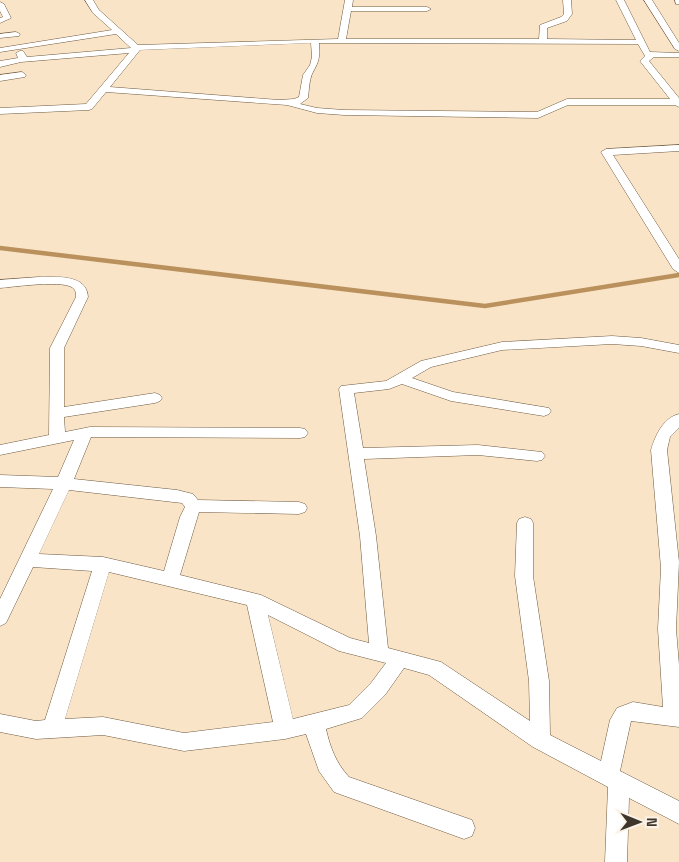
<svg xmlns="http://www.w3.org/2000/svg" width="679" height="862" viewBox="0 0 679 862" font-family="'Space Grotesk',sans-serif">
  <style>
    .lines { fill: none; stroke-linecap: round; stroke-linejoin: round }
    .stream { stroke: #ba915c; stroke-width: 4.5 }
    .minor-casing { stroke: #6d5a41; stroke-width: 1 }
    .minor { fill: #fff; fill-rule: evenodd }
  </style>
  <rect width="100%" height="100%" fill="#fae4c7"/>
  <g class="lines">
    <polyline class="stream" points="0,248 485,306 679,275"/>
    <defs>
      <g id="minor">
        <path d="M 85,0 L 93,0 L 99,10 L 138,45 L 338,39 L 345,0 L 353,0 L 352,7 L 427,7 L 431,9 L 427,11 L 351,11 L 346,39 L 539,39 L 540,25 L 561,17 L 564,14 L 563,0 L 571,0 L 572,14 L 567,21 L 547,28 L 547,39 L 636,40 L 616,0 L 624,0 L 650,52 L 679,53 L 679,57 L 654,57 L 649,61 L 679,98 L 679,107 L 675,105 L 568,105 L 538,118 L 344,115 L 317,113 L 287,105 L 106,92 L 92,109 L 89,110 L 0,114 L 0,108 L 86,104 L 129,53 L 21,62 L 0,67 L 0,61 L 18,58 L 16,53 L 20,51 L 23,51 L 27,57 L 131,48 L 116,34 L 0,52 L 0,48 L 112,30 L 93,13 ZM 311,43 L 312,57 L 310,65 L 303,75 L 299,97 L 294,99 L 279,100 L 110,87 L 140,50 ZM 319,43 L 638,44 L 645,56 L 640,61 L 670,99 L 567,99 L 537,112 L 344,110 L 317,108 L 300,104 L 308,98 C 309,91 309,81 312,74 C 319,61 320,59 319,43 Z"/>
        <polygon points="644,0 652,0 679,43 679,51 675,49"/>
        <polygon points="675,0 679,0 679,4 676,4"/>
        <polygon points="0,2 4,4 11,18 0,23 0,18 3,17 0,11"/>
        <polygon points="16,32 20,34 19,36 0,38 0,34"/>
        <polygon points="22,72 26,75 25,77 0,81 0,75"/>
        <polygon points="679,145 679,151 613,155 679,259 679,273 673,269 601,152 606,149"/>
        <path d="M 39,277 C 56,277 87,274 88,297 L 64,348 L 64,407 L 155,393 L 160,395 L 162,398 L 160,401 L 155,403 L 64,417 L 65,432 L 90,427 L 300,428 L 305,429 L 308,433 L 305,437 L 300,438 L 91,437 L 74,479 L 177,490 L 193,494 L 198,500 L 299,502 L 305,504 L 307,508 L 305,512 L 299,514 L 199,512 L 180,575 L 261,595 L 350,638 L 369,643 L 360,536 L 339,389 L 341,386 L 386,381 L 421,361 L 502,342 L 612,336 L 641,338 L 679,345 L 679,353 L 641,346 L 612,344 L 502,350 L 431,367 L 412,378 L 453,392 L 549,408 L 551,411 L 549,414 L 544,416 L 451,401 L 402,384 L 389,389 L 354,393 L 363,448 L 478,445 L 542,452 L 545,456 L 542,460 L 537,461 L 478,455 L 364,459 L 376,536 L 388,648 L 441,662 L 530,721 L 529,681 L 515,576 L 517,523 L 519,519 L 525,517 L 531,519 L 533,523 L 533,576 L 549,681 L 550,735 L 601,761 L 610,720 L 617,708 L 633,702 L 663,707 L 658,629 L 661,568 L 651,450 C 655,436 663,418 679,414 L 679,428 L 670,437 L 667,450 L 679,562 L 676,629 L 679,665 L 679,727 L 631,721 L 620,771 L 679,801 L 679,824 L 629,798 L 627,862 L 605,862 L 608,787 L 533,747 L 429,675 L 404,668 L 385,695 L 362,718 L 326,729 C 330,747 336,763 349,777 L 472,820 L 475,828 L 472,836 L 464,839 L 334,792 L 319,771 L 306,734 L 285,739 L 184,751 L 103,735 L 36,739 L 0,732 L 0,714 L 36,721 L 45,720 L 92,571 L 33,567 L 6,623 L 0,626 L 0,599 L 53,489 L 0,487 L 0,475 L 58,477 L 74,440 L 0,455 L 0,445 L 49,435 L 50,348 L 76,297 C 76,295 76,291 74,289 C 67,279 13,287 0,288 L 0,280 ZM 69,490 L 182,503 L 185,507 L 180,517 L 164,571 L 103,557 L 39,554 ZM 109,572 L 247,605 L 273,722 L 184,733 L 103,717 L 65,719 ZM 268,615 L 339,651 L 386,663 L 371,683 L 349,705 L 293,719 Z"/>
      </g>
    </defs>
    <use href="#minor" class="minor-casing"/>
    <use href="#minor" class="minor"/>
  </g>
  <g transform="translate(639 822) rotate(91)" stroke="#fcf3e8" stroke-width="4" paint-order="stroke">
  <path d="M0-4L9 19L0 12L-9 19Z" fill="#3f362b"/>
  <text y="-8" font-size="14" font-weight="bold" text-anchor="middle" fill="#3f362b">N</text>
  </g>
</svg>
